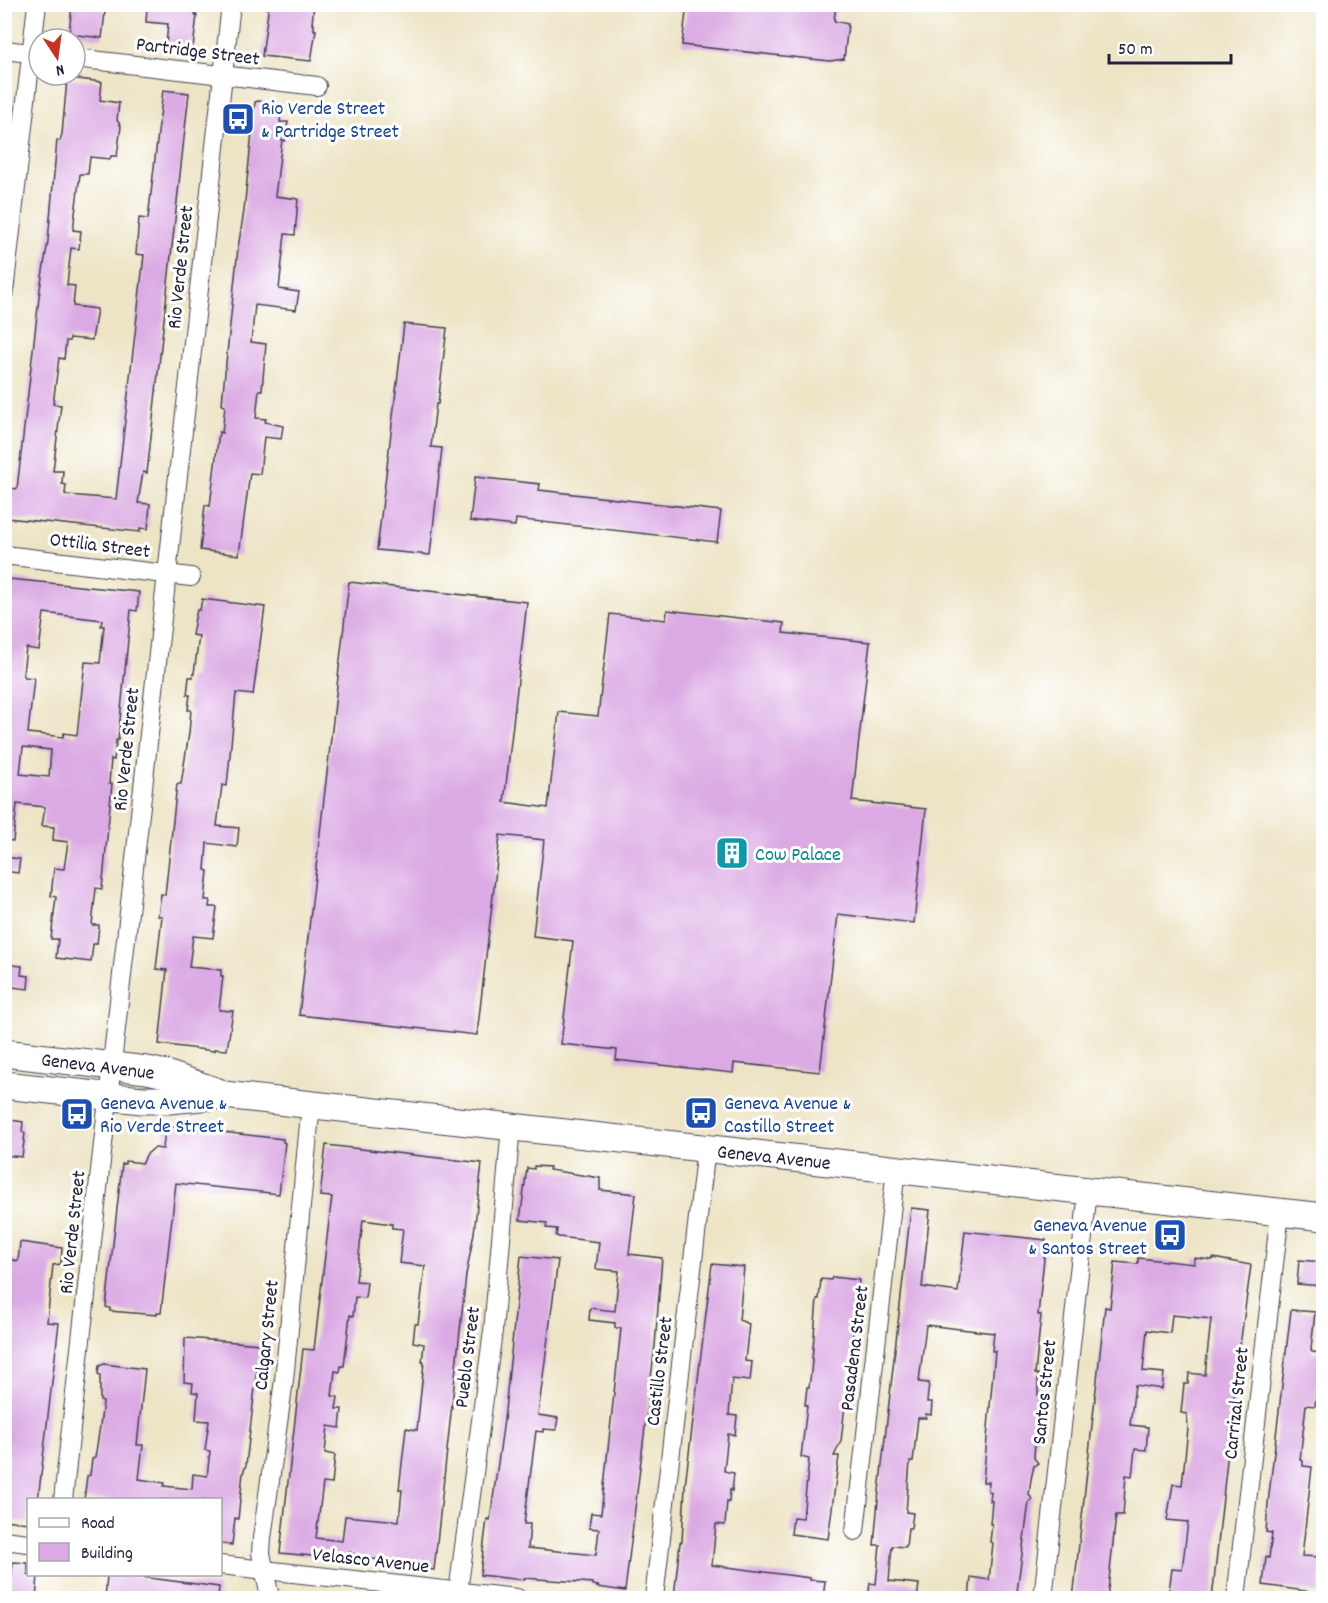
<svg xmlns="http://www.w3.org/2000/svg" width="1328" height="1603" viewBox="0 0 1328 1603" font-family="Dekko,sans-serif">
  <style>
    .building { fill: #dbaae4; fill-rule: evenodd }
    .lines { fill: none; stroke-linecap: round; stroke-linejoin: round }
    .minor-casing { stroke: #403f50; stroke-width: 20 }
    .primary-casing { stroke: #403f50; stroke-width: 29 }
    .minor { stroke: #fff; stroke-width: 18 }
    .primary { stroke: #fff; stroke-width: 27 }
    .labels { text-anchor: middle; stroke-width: 6; stroke-linejoin: round; paint-order: stroke }
    .street-label { font-size: 20px; fill: #22223b; stroke: #fff }
    .transit-label { font-size: 20px; fill: #164399; stroke: #fff; text-anchor: start }
    .culture-label { font-size: 20px; fill: #0d838f; stroke: #fff; text-anchor: start }
  </style>
  <rect width="100%" height="100%" fill="#fff"/>
  <filter id="ink" filterUnits="userSpaceOnUse"><feTurbulence type="fractalNoise" baseFrequency=".0167" numOctaves="2"/><feDisplacementMap in="SourceGraphic" scale="12" xChannelSelector="R" yChannelSelector="G"/><feConvolveMatrix kernelMatrix="1 2 1 2 8 2 1 2 1" color-interpolation-filters="sRGB"/></filter>
  <filter id="wash" filterUnits="userSpaceOnUse"><feTurbulence type="fractalNoise" baseFrequency=".008" numOctaves="4" result="noise"/><feDisplacementMap in="SourceGraphic" scale="24" xChannelSelector="R" yChannelSelector="G"/><feGaussianBlur stdDeviation="1.35" result="paint"/><feColorMatrix in="noise" values="0 0 0 0 0 0 0 0 0 0 0 0 0 0 0 0 0 1.4 0 .05"/><feComposite in="paint" operator="in"/></filter>
  <g filter="url(#wash)">
    <rect width="100%" height="100%" fill="#ede4c5"/>
    <g id="blocks">
      <g class="building">
        <polygon points="72,4 106,4 102,38 69,34"/>
        <polygon points="157,4 196,4 195,15 197,15 193,48 166,45 168,24 146,22 147,7 157,8"/>
        <polygon points="269,4 314,4 312,24 314,24 314,30 316,30 311,61 262,56"/>
        <polygon points="687,4 836,4 834,21 848,24 844,59 830,61 682,45"/>
        <polygon points="70,78 102,82 100,100 119,103 117,120 121,126 117,156 111,156 110,159 90,157 88,174 80,174 73,230 81,231 79,249 71,248 67,285 75,286 73,306 97,309 92,340 70,338 69,341 66,341 64,359 59,358 53,404 61,405 53,471 63,471 62,484 66,485 65,494 68,495 116,499 144,255 136,254 139,218 148,219 163,90 189,93 147,473 143,472 138,503 150,504 148,529 140,528 140,532 7,518 10,488 17,489 40,289 48,241 57,140 60,141 62,134 67,80 69,80"/>
        <polygon points="258,101 282,104 280,122 288,122 285,141 282,140 275,196 298,199 295,235 285,234 279,289 299,292 296,310 255,305 251,342 266,344 262,390 259,390 256,418 266,419 265,422 283,426 281,439 264,437 260,474 250,473 239,555 200,550 205,505 210,506 219,432 222,433 225,406 222,405 223,392 238,248 244,211 255,102"/>
        <polygon points="404,324 447,328 438,404 436,404 431,447 442,448 430,555 377,550"/>
        <polygon points="475,477 540,484 539,490 721,511 717,542 516,519 515,526 470,521"/>
        <path d="M 9,579 L 139,592 L 137,611 L 131,610 L 118,740 L 116,740 L 114,760 L 111,759 L 109,784 L 112,784 L 104,870 L 102,889 L 96,888 L 92,925 L 99,925 L 97,944 L 93,944 L 91,962 L 56,958 L 58,939 L 51,939 L 56,897 L 51,896 L 54,868 L 64,869 L 68,842 L 53,840 L 54,827 L 42,826 L 45,807 L 17,804 L 13,841 L 4,840 L 4,614 ZM 44,613 L 102,620 L 101,626 L 104,626 L 100,663 L 85,662 L 77,735 L 64,733 L 63,737 L 28,733 L 34,678 L 25,677 L 23,674 L 26,648 L 39,650 ZM 23,747 L 51,750 L 49,777 L 20,774 Z"/>
        <polygon points="349,582 527,602 504,802 548,808 559,712 598,716 610,614 666,620 667,610 784,623 783,633 870,642 852,801 926,809 914,923 838,914 820,1072 734,1063 733,1073 616,1060 617,1050 561,1044 573,941 533,936 544,840 500,835 477,1035 299,1015"/>
        <polygon points="202,599 265,607 253,695 236,693 227,786 222,785 217,826 239,828 237,847 207,843 205,870 208,871 205,900 210,900 209,907 217,907 213,938 193,936 189,967 221,970 221,976 223,976 219,1010 233,1011 227,1050 214,1049 214,1051 159,1044 167,970 156,969 162,916 158,916 161,894 165,895 177,784 181,784 189,733 191,710 188,710 190,695 187,695 189,677 193,677 194,673 199,636 192,635 195,618 197,610 200,610"/>
        <polygon points="4,857 20,859 18,873 4,871"/>
        <polygon points="4,964 22,966 21,975 29,976 28,989 4,986"/>
        <polygon points="4,1119 23,1122 22,1132 25,1133 22,1157 4,1155"/>
        <polygon points="169,1126 283,1139 283,1142 285,1143 279,1194 176,1183 161,1313 157,1313 157,1315 110,1311 110,1308 106,1307 122,1164 125,1164 125,1161 143,1163 146,1155 154,1148 163,1149 165,1129 169,1129"/>
        <path d="M 326,1145 L 482,1163 L 474,1233 L 466,1275 L 434,1570 L 392,1565 L 392,1561 L 362,1558 L 350,1552 L 350,1557 L 323,1554 L 323,1557 L 280,1553 L 303,1349 L 314,1350 L 330,1212 L 332,1197 L 320,1196 ZM 363,1220 L 392,1224 L 392,1228 L 403,1229 L 399,1263 L 425,1266 L 418,1324 L 415,1324 L 413,1342 L 424,1344 L 422,1362 L 424,1362 L 417,1430 L 406,1428 L 399,1490 L 402,1490 L 399,1521 L 345,1516 L 342,1541 L 316,1538 L 323,1483 L 332,1484 L 335,1455 L 325,1453 L 328,1426 L 340,1428 L 342,1409 L 336,1409 L 338,1397 L 332,1396 L 335,1371 L 340,1372 L 341,1366 L 344,1366 L 350,1315 L 353,1316 L 355,1297 L 365,1298 L 367,1282 L 356,1281 Z"/>
        <polygon points="534,1166 550,1167 549,1170 600,1178 600,1190 636,1194 629,1254 662,1258 655,1345 625,1591 597,1587 598,1586 593,1585 593,1583 524,1578 524,1580 480,1575 487,1519 490,1520 504,1420 521,1256 558,1260 538,1415 558,1418 556,1430 543,1429 543,1432 536,1431 524,1524 530,1524 528,1548 596,1555 599,1529 589,1528 591,1513 601,1514 621,1328 615,1328 615,1323 589,1320 590,1308 615,1311 619,1271 596,1269 599,1242 559,1237 556,1236 557,1229 546,1228 547,1223 520,1220 527,1168 534,1169"/>
        <polygon points="911,1208 930,1210 922,1287 958,1292 965,1231 1046,1240 1038,1315 1041,1315 1035,1374 1038,1374 1038,1395 1040,1397 1037,1420 1039,1422 1037,1440 1035,1441 1034,1458 1038,1463 1034,1466 1031,1479 1029,1495 1033,1500 1029,1502 1016,1599 969,1599 971,1577 989,1580 993,1543 990,1542 992,1524 990,1524 992,1501 990,1501 991,1492 988,1491 989,1482 983,1482 995,1351 992,1351 994,1333 926,1325 919,1382 929,1383 927,1402 932,1402 931,1415 926,1414 926,1418 918,1418 913,1462 910,1462 906,1512 913,1513 911,1528 908,1528 906,1547 892,1546 889,1581 919,1584 917,1599 868,1599 870,1583 876,1584 880,1545 874,1545 878,1500"/>
        <polygon points="20,1242 62,1248 61,1264 53,1265 47,1322 59,1323 38,1500 28,1500 28,1523 4,1520 4,1265 7,1265 8,1259 18,1261"/>
        <polygon points="1138,1258 1194,1264 1194,1258 1213,1260 1213,1258 1251,1265 1237,1368 1212,1599 1170,1599 1171,1591 1169,1591 1172,1569 1182,1570 1188,1522 1167,1520 1173,1484 1182,1485 1188,1429 1187,1414 1181,1413 1184,1384 1188,1384 1189,1373 1205,1375 1211,1319 1172,1315 1170,1333 1147,1330 1143,1371 1164,1373 1162,1389 1135,1385 1130,1425 1148,1427 1146,1450 1135,1449 1132,1476 1126,1475 1123,1515 1116,1515 1107,1599 1073,1599 1105,1307 1110,1308 1115,1262 1138,1264"/>
        <polygon points="1299,1260 1323,1262 1323,1286 1297,1284"/>
        <polygon points="712,1264 744,1267 739,1320 749,1324 745,1361 752,1362 750,1381 732,1379 729,1415 737,1416 735,1435 728,1434 724,1471 734,1473 732,1491 730,1490 729,1502 727,1501 725,1525 716,1524 712,1565 810,1578 810,1580 825,1581 823,1599 674,1597 680,1542 682,1542 685,1486"/>
        <polygon points="832,1277 859,1280 841,1441 834,1456 839,1456 828,1539 791,1534 793,1517 803,1518 809,1459 801,1457 807,1406 805,1405 807,1387 809,1387 811,1372 817,1299 819,1299 821,1279 831,1280"/>
        <polygon points="1291,1310 1315,1312 1311,1349 1312,1352 1323,1353 1323,1366 1320,1387 1317,1387 1315,1406 1306,1405 1300,1460 1303,1461 1303,1466 1312,1467 1302,1556 1319,1557 1319,1559 1322,1560 1319,1593 1263,1585 1266,1557 1269,1558 1272,1533 1266,1532 1268,1503"/>
        <polygon points="185,1338 260,1344 246,1465 243,1473 238,1519 235,1518 232,1545 220,1544 220,1500 84,1500 87,1476 90,1475 92,1459 95,1458 100,1426 103,1402 100,1401 100,1375 98,1374 99,1366 104,1364 145,1369 137,1445 143,1445 139,1479 165,1483 164,1486 192,1489 193,1474 207,1476 210,1451 205,1450 209,1421 196,1420 198,1393 192,1392 193,1383 184,1382"/>
        <polygon points="13,1562 28,1563 28,1575 38,1575 36,1599 9,1599"/>
        <polygon points="107,1575 126,1575 219,1587 218,1599 105,1599"/>
      </g>
    </g>
  </g>
  <g filter="url(#ink)">
    <use href="#blocks" fill-opacity="0" stroke="#403f50" stroke-width="1.5"/>
    <g class="lines">
      <defs>
        <g id="minor">
          <polyline points="4,50 39,54"/>
          <polyline points="75,58 317,86"/>
          <polyline points="4,292 37,4"/>
          <polyline points="4,555 191,577"/>
          <polyline points="63,1500 231,4"/>
          <polyline points="855,1531 896,1169"/>
          <polyline points="4,1540 28,1543"/>
          <polyline points="220,1565 517,1598"/>
          <polyline points="458,1592 493,1331 511,1126"/>
          <polyline points="270,1598 261,1553 262,1538 284,1380 311,1104"/>
          <polyline points="654,1598 706,1148"/>
          <polyline points="1043,1598 1088,1191"/>
          <polyline points="1236,1598 1280,1212"/>
        </g>
        <g id="primary">
          <polyline points="4,1053 147,1070 166,1074 218,1092"/>
          <polyline points="4,1085 142,1100 169,1100 224,1095 1324,1217"/>
        </g>
      </defs>
      <use href="#minor" class="minor-casing"/>
      <use href="#primary" class="primary-casing"/>
      <use href="#minor" class="minor"/>
      <use href="#primary" class="primary"/>
    </g>
  </g>
  <defs>
    <symbol id="bus-square" viewBox="-11 -11 22 22"><rect x="-9" y="-9" width="18" height="18" rx="4" fill="#1a4fb4" stroke="#fff"/><path d="M-5-6H5V4H4V6H2V4H-2V6H-4V4H-5ZM-3.5-4V0h7V-4ZM-3.5 1.2v1.5H-2V1.2ZM2 1.2v1.5H3.5V1.2Z" fill="#fff"/></symbol>
    <symbol id="building-square" viewBox="-11 -11 22 22"><rect x="-9" y="-9" width="18" height="18" rx="4" fill="#0f9aa8" stroke="#fff"/><path d="M-4-6H4V6H1V3H-1V6H-4ZM-2.5-4.3h1.7v1.8h-1.7ZM.8-4.3h1.7v1.8H.8ZM-2.5-1h1.7V.8h-1.7ZM.8-1h1.7V.8H.8Z" fill="#fff"/></symbol>
  </defs>
  <g fill-rule="evenodd">
    <use href="#bus-square" x="219" y="100" width="38" height="38"/>
    <use href="#building-square" x="713" y="834" width="38" height="38"/>
    <use href="#bus-square" x="682" y="1094" width="38" height="38"/>
    <use href="#bus-square" x="58" y="1095" width="38" height="38"/>
    <use href="#bus-square" x="1151" y="1216" width="38" height="38"/>
  </g>
  <g class="labels">
    <g class="street-label">
      <text transform="translate(198 50) rotate(7)" y="7">Partridge Street</text>
      <text transform="translate(179 267) rotate(-84)" y="7">Rio Verde Street</text>
      <text transform="translate(100 544) rotate(7)" y="7">Ottilia Street</text>
      <text transform="translate(125 749) rotate(-84)" y="7">Rio Verde Street</text>
      <text transform="translate(98 1065) rotate(7)" y="7">Geneva Avenue</text>
      <text transform="translate(774 1156) rotate(6)" y="7">Geneva Avenue</text>
      <text transform="translate(71 1232) rotate(-84)" y="7">Rio Verde Street</text>
      <text transform="translate(265 1335) rotate(-84)" y="7">Calgary Street</text>
      <text transform="translate(853 1348) rotate(-83)" y="7">Pasadena Street</text>
      <text transform="translate(466 1357) rotate(-83)" y="7">Pueblo Street</text>
      <text transform="translate(658 1371) rotate(-83)" y="7">Castillo Street</text>
      <text transform="translate(1043 1392) rotate(-84)" y="7">Santos Street</text>
      <text transform="translate(1235 1403) rotate(-84)" y="7">Carrizal Street</text>
      <text transform="translate(371 1559) rotate(6)" y="7">Velasco Avenue</text>
    </g>
    <g class="transit-label">
      <text x="261" y="114">Rio Verde Street<tspan x="261" dy="23">&amp; Partridge Street</tspan></text>
      <text x="100" y="1109">Geneva Avenue &amp;<tspan x="100" dy="23">Rio Verde Street</tspan></text>
      <text x="724" y="1109">Geneva Avenue &amp;<tspan x="724" dy="23">Castillo Street</tspan></text>
      <text x="1147" y="1231" text-anchor="end">Geneva Avenue<tspan x="1147" dy="23">&amp; Santos Street</tspan></text>
    </g>
    <g class="culture-label">
      <text x="755" y="860">Cow Palace</text>
    </g>
  </g>
  <rect width="1328" height="1603" fill="none" stroke="#fff" stroke-width="24"/>
  <rect x="27" y="1498" width="195" height="78" fill="#ffffff" stroke="#a7a7b1" stroke-width="1.5"/>
  <rect x="39" y="1518" width="30" height="9" fill="#ffffff" stroke="#a7a7b1" stroke-width="1.5"/>
  <text x="81" y="1528" font-size="18" fill="#22223b">Road</text>
  <rect x="39" y="1543" width="30" height="18" fill="#dbaae4" stroke="#a7a7b1" stroke-width="1.5"/>
  <text x="81" y="1558" font-size="18" fill="#22223b">Building</text>
  <g transform="translate(57 57) rotate(167)"><circle r="28" fill="#ffffff" stroke="#a7a7b1" stroke-width="1.5"/>
  <path d="M0-4.5L10 22L0 15L-10 22Z" fill="#c8321e"/>
  <text y="-9" font-size="16" font-weight="bold" text-anchor="middle" fill="#22223b">N</text>
  </g>
  <path d="M1109 54v9h122v-9" fill="none" stroke="#22223b" stroke-width="3"/>
  <text x="1118" y="54" font-size="18" fill="#22223b" stroke="#ffffff" stroke-width="4.5" paint-order="stroke">50 m</text>
</svg>
